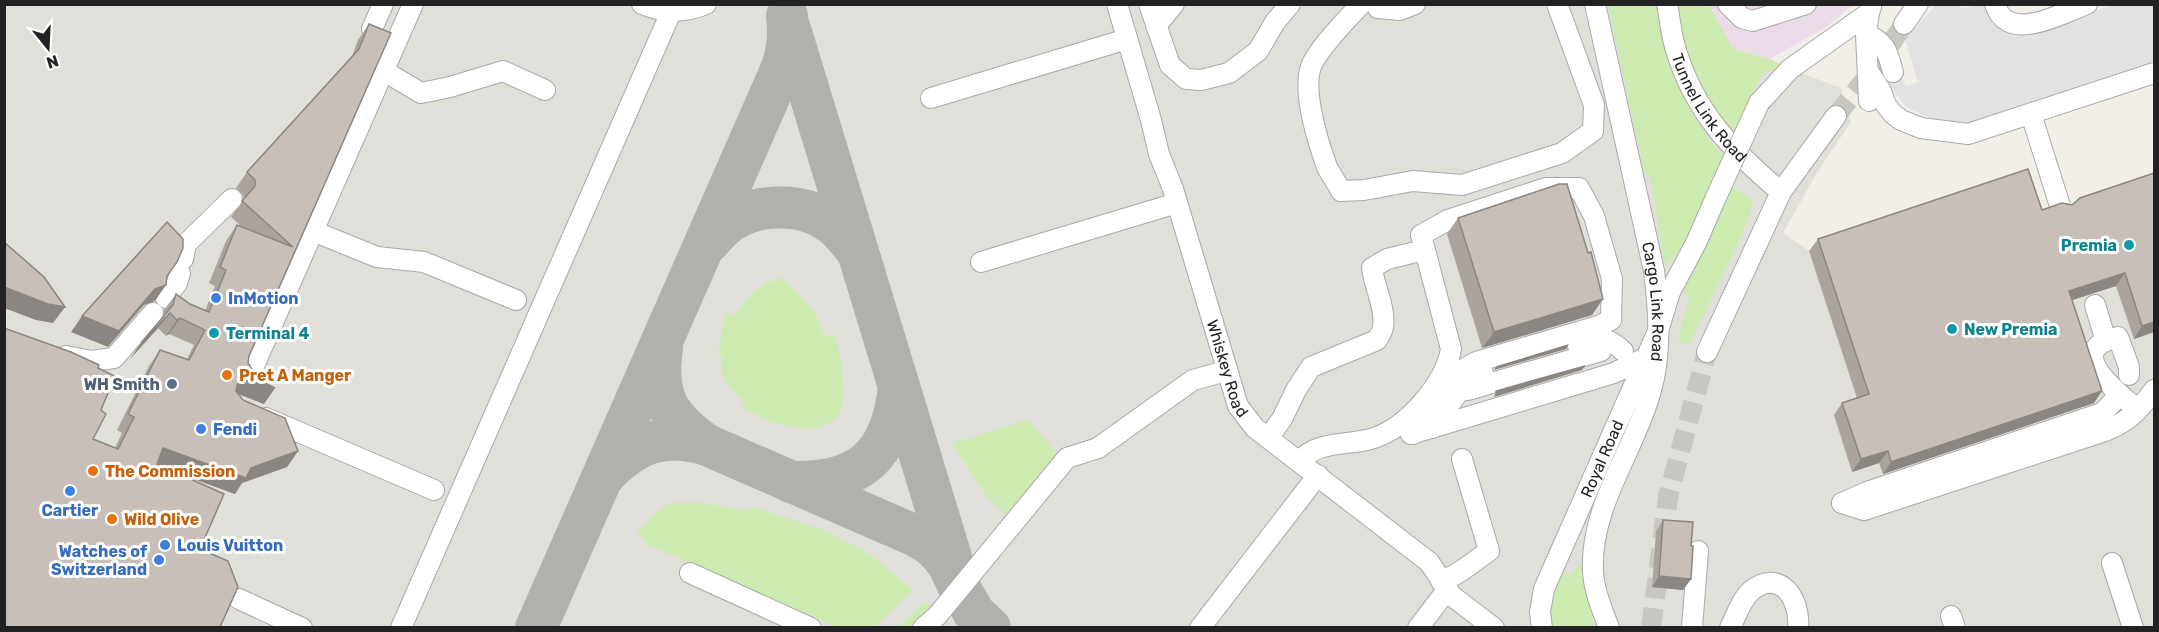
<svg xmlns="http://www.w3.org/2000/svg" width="2159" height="632" viewBox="0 0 2159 632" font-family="Rubik,sans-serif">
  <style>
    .industrial { fill: #ebdbe8 }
    .airport { fill: #e1dfda }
    .grass { fill: #cdebb0 }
    .parking { fill: #e2e2e2 }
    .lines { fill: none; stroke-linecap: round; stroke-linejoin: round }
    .taxiway { stroke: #b1b0ac; stroke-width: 42 }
    .minor-tunnel { stroke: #c8c6c1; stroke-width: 20; stroke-dasharray: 20 10; stroke-linecap: butt }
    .minor-casing { stroke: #a9a9a9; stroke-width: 22 }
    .minor { stroke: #fff; stroke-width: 20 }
    .minor-bridge-casing { stroke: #a9a9a9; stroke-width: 22; stroke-linecap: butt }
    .minor-bridge { stroke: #fff; stroke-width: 20 }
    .wall { fill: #aba49e }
    .shaded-wall { fill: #8b8681 }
    .building { fill: #c7bfb8; stroke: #8b8681; stroke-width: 1.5 }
    .culture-dot { fill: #0f9aa8; stroke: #fff; stroke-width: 2 }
    .shop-dot { fill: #3f7fe0; stroke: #fff; stroke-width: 2 }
    .food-dot { fill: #e8710a; stroke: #fff; stroke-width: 2 }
    .service-dot { fill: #5c6f8a; stroke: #fff; stroke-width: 2 }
    .labels { text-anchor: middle; stroke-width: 6; stroke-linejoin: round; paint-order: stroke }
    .street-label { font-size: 16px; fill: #222; stroke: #fff }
    .culture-label { font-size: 16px; font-weight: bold; fill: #0d838f; stroke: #fff; text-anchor: start }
    .shop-label { font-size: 16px; font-weight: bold; fill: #366cbe; stroke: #fff; text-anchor: start }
    .food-label { font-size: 16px; font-weight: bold; fill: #c56008; stroke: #fff; text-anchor: start }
    .service-label { font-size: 16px; font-weight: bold; fill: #4e5e75; stroke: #fff; text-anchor: end }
  </style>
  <rect width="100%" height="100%" fill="#f2efe9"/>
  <polygon class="industrial" points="1709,5 1853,5 1826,27 1770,59 1735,49"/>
  <polygon class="airport" points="4,5 1709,5 1735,49 1770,59 1790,69 1841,88 1851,122 1818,171 1783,233 1809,251 2020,181 2033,222 2154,183 2154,627 5,627"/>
  <g class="grass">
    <path d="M 1608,5 L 1655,5 C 1666,67 1684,110 1725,158 L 1688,241 L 1665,266 L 1650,178 L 1644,171 Z"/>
    <path d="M 1674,5 L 1709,5 L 1733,49 L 1770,59 L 1784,66 L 1762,74 L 1736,132 C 1719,120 1696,88 1690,68 C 1683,47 1679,26 1674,5 Z"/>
    <polygon points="1728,184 1754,201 1743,233 1690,344 1678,343 1689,299 1689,295 1684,293 1702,244"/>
    <path d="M 783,278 L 815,312 L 825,337 L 835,335 C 840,352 849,398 839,413 C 821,444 763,422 741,406 L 745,403 C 729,386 719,381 723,356 L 718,354 L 725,312 L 735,316 C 745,298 762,281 783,278 Z"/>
    <polygon points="1029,420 1058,455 1007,515 987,497 952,443"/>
    <polygon points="698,502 748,511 754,507 823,530 868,553 913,590 875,627 837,627 646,544 645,539 636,534 661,508 672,503"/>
    <polygon points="1582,563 1594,627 1549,627 1549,598 1557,577 1572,572"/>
    <polygon points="925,602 933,607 908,627 897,628"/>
  </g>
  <polygon class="parking" points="1936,5 1958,5 1962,9 1976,5 1986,5 2004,27 2021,34 2112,5 2154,5 2154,61 1984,118 1979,124 1970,126 1936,120 1918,113 1905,106 1891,87 1886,74 1900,70 1904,84 1908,86 1918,82 1905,39"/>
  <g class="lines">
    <g class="taxiway">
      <polyline points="790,29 950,554 958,585"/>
      <path d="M 707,244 C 713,238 719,230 727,224 C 753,203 801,202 828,221 C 840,228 848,240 857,251"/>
      <polyline points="707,445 916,536 931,545 942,556 949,566 958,585 974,613 990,628"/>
      <path d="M 603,477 C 633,444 663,431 707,445 C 668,418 655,397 662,348"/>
      <path d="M 791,482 C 861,484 892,455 899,386"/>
      <path d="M 536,628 L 781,70 C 788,51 789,36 787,16"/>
    </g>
    <g class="minor-tunnel">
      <polyline points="1836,116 1875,67 1904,24"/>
      <polyline points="1651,628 1668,497 1707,352"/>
    </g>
    <defs>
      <g id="minor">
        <path d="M 642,4 C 664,13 685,13 706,4"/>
        <path id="s1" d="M 1117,4 L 1151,120 L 1159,154 L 1173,189 L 1238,406 L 1255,428 L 1429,562 L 1452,596 L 1494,628"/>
        <polyline points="1149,4 1170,65 1186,79 1201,80 1229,73 1258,51 1275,22 1290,4"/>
        <path d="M 1361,4 C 1344,23 1325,41 1313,62 C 1300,86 1318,142 1327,167 C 1331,175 1337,183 1341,191 L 1364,190 L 1413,181 L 1462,185 L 1562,153 L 1593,131 L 1594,105 L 1557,4"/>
        <polyline points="1376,4 1378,8 1400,10 1415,4"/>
        <path id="s2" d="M 1595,4 L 1654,271 C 1659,312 1662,354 1650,394 C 1633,453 1590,507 1593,571 C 1594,591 1602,609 1609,628"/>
        <path id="s3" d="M 1667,4 C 1670,19 1671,35 1676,50 C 1694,111 1733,152 1781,192"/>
        <polyline points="1728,4 1742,18 1753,21 1806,4"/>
        <path d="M 1995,4 C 2007,45 2062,13 2087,4"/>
        <polyline points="1904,24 1918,4"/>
        <polyline points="1156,26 1174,4"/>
        <polyline points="372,29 383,4"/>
        <path d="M 1866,34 C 1886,42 1888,53 1893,72"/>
        <polyline points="384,71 421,93 450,87 503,71 545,90"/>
        <polyline points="1868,71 1881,91 1886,105 1892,113 1901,120 1921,128 1968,134 2154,73"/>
        <polyline points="931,98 1127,39"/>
        <polyline points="1869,101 1866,34 1869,13 1871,7"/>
        <polyline points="1759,103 1790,69 1869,13"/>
        <polyline points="2031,114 2060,206"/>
        <polyline points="313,231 377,257 424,262 516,300"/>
        <polyline points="183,259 186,244 232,199"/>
        <polyline points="981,262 1177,203"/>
        <polyline points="166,298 177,283 180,273"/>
        <polyline points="2095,305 2106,341"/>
        <path d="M 1577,344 C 1599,337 1606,335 1623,351"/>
        <polyline points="1707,352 1781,192 1836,116"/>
        <polyline points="66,356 91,361 114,358 153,313"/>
        <path d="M 2129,375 L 2129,367 L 2118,337 C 2111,339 2102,341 2097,347 C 2081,363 2118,393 2130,403"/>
        <polyline points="249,377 413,4"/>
        <polyline points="1468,390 1601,351"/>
        <polyline points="266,418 434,490"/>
        <polyline points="1432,428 1467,381 1483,373"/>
        <polyline points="1411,434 1614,373 1645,358"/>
        <path d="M 1268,438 L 1282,419 L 1296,390 L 1311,367 L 1377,340 C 1379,336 1383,331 1383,327 C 1386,308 1374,286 1372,268 L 1387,259 L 1424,250"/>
        <path d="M 1300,461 C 1317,440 1350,446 1374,438 C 1407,427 1445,384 1451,349 L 1421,235 L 1448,220 L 1546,188 L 1579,188 L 1594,216 L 1612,279 L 1611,320 L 1598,326 L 1476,362 L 1460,371 L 1440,388 L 1426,417 L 1413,434"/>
        <path d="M 1842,503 L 1864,510 L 2105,431 C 2130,421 2139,410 2154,390"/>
        <polyline points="1842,503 1867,492 2102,413 2120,395"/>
        <polyline points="2112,563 2133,628"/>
        <polyline points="690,573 811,628"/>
        <path d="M 1441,581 C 1459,575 1473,562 1489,551 L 1462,459"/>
        <polyline points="239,599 302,628"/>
        <polyline points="1951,616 1955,628"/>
        <polyline points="401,628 671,12"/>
        <polyline points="923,628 937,616 1067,458 1098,448 1193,380 1226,371"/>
        <polyline points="1200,628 1318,475"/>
        <polyline points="1418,628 1447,590"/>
        <path id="s4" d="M 1542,628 L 1540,612 L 1544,589 L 1658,331 L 1670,292 L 1696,243 L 1717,195"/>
        <polyline points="1692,628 1698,551"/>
        <path d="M 1730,628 C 1736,616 1741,600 1751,591 C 1780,567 1801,600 1798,628"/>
      </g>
    </defs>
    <use href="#minor" class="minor-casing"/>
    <use href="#minor" class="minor"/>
    <defs>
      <polyline id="minor-bridge" points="1717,195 1759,103"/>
    </defs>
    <use href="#minor-bridge" class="minor-bridge-casing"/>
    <use href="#minor-bridge" class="minor-bridge"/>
  </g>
  <g class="wall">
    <polygon points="369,24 391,33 249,356 248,363 249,375 264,404 238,394 243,400 298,451 287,467 242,483 235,494 176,472 4,627 98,368 101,410 93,439 115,448 122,433 117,430 149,366 160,350 187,359 194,345 169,334 166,336 158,328 130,359 141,343 163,317 164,310 176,294 190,304 205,311 215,286 209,283 226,241 237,225 241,226 231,217 244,199 243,195 236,188 247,172 351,59 358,40"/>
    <polygon points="2154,173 2154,332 2134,339 2116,286 2072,300 2094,403 1883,474 1879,463 1852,472 1834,415 1842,403 1857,398 1809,251 1818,239 2042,210 2072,205"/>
    <polygon points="1458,218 1592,315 1482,348 1447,234"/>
    <polygon points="1663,520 1691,546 1691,579 1683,590 1652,587 1656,531"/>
  </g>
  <g class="shaded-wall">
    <polygon points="2125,273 2116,286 2060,304 2069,291"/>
    <polygon points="166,285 155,301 144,305 108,347 71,332 82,316"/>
    <polygon points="4,287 65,307 53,323 36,320 4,308"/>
    <polygon points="1603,299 1592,315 1482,348 1494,332"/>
    <polygon points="170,313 158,328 130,359 141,343"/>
    <polygon points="180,318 169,334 166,336 177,320"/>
    <polygon points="2154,322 2154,332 2134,339 2142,326"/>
    <polygon points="1569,344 1566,349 1494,370 1497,366"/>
    <polygon points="1585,366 1582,370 1494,397 1496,392"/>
    <polygon points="247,377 275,388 264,404 236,393 230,395 241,379"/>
    <polygon points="2102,391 2094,403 1883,474 1891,462"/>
    <polygon points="163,448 251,468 298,451 287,467 242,483 235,494 152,464"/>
    <polygon points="1888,451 1879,463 1852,472 1861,459"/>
    <polygon points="1659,576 1691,579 1683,590 1652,587"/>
  </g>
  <g class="building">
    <polygon points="369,24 391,33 249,356 248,363 252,369 249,375 275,388 247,377 241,379 237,385 236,391 243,400 285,418 298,451 251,468 246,478 163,448 157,464 224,494 200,549 228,561 238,587 220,627 4,627 4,328 71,352 99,365 98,368 115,376 101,410 106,414 93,439 118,449 134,417 128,414 160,350 189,360 205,330 180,318 177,320 170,313 141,343 173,305 176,294 190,304 209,312 226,270 220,267 237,225 293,247 242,201 255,186 255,180 247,172 359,49"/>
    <polygon points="2028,169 2042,210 2062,203 2072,205 2080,198 2154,173 2154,322 2142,326 2125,273 2069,291 2102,391 1891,462 1888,451 1861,459 1842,403 1869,394 1818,239"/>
    <polygon points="1559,184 1567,184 1588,253 1591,252 1603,299 1494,332 1458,218"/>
    <polygon points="167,222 183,239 183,248 177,262 167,276 166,285 155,289 119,331 82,316"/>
    <polygon points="4,242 44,277 65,307 48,304 4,287"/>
    <polygon points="1585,366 1496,392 1496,391"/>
    <polygon points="1663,520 1693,522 1691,546 1693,546 1691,579 1659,576"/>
  </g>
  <g class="culture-dot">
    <circle cx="2129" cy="245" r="6"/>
    <circle cx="1952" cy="329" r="6"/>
    <circle cx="214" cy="333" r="6"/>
  </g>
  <g class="shop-dot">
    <circle cx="216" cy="298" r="6"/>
    <circle cx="201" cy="429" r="6"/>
    <circle cx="70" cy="491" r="6"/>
    <circle cx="165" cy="545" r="6"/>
    <circle cx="159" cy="560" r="6"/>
  </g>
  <g class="food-dot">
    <circle cx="227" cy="375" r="6"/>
    <circle cx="93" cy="471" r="6"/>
    <circle cx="112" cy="519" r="6"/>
  </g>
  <circle class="service-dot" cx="172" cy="384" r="6"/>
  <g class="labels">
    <g class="street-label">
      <text dy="6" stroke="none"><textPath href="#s3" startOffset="114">Tunnel Link Road</textPath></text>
      <text dy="6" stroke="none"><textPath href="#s2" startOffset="304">Cargo Link Road</textPath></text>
      <text dy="6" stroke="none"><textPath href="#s1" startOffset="381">Whiskey Road</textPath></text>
      <text dy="6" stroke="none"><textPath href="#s4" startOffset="182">Royal Road</textPath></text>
    </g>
    <g class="culture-label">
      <text x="2117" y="251" text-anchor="end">Premia</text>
      <text x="1964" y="335">New Premia</text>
      <text x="226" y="339">Terminal 4</text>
    </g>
    <g class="shop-label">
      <text x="228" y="304">InMotion</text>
      <text x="213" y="435">Fendi</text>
      <text x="70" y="516" text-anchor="middle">Cartier</text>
      <text x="177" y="551">Louis Vuitton</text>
      <text x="147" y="557" text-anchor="end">Watches of<tspan x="147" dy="18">Switzerland</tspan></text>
    </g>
    <g class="food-label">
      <text x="239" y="381">Pret A Manger</text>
      <text x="105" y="477">The Commission</text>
      <text x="124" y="525">Wild Olive</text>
    </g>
    <g class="service-label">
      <text x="160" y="390">WH Smith</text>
    </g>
  </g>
  <rect width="2159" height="632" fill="none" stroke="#222222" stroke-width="12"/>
  <g transform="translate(48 48) rotate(162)" stroke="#ffffff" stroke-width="4.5" paint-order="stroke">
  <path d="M0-4.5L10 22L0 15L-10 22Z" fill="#222222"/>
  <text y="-9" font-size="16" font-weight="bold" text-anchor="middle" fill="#222222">N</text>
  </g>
</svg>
